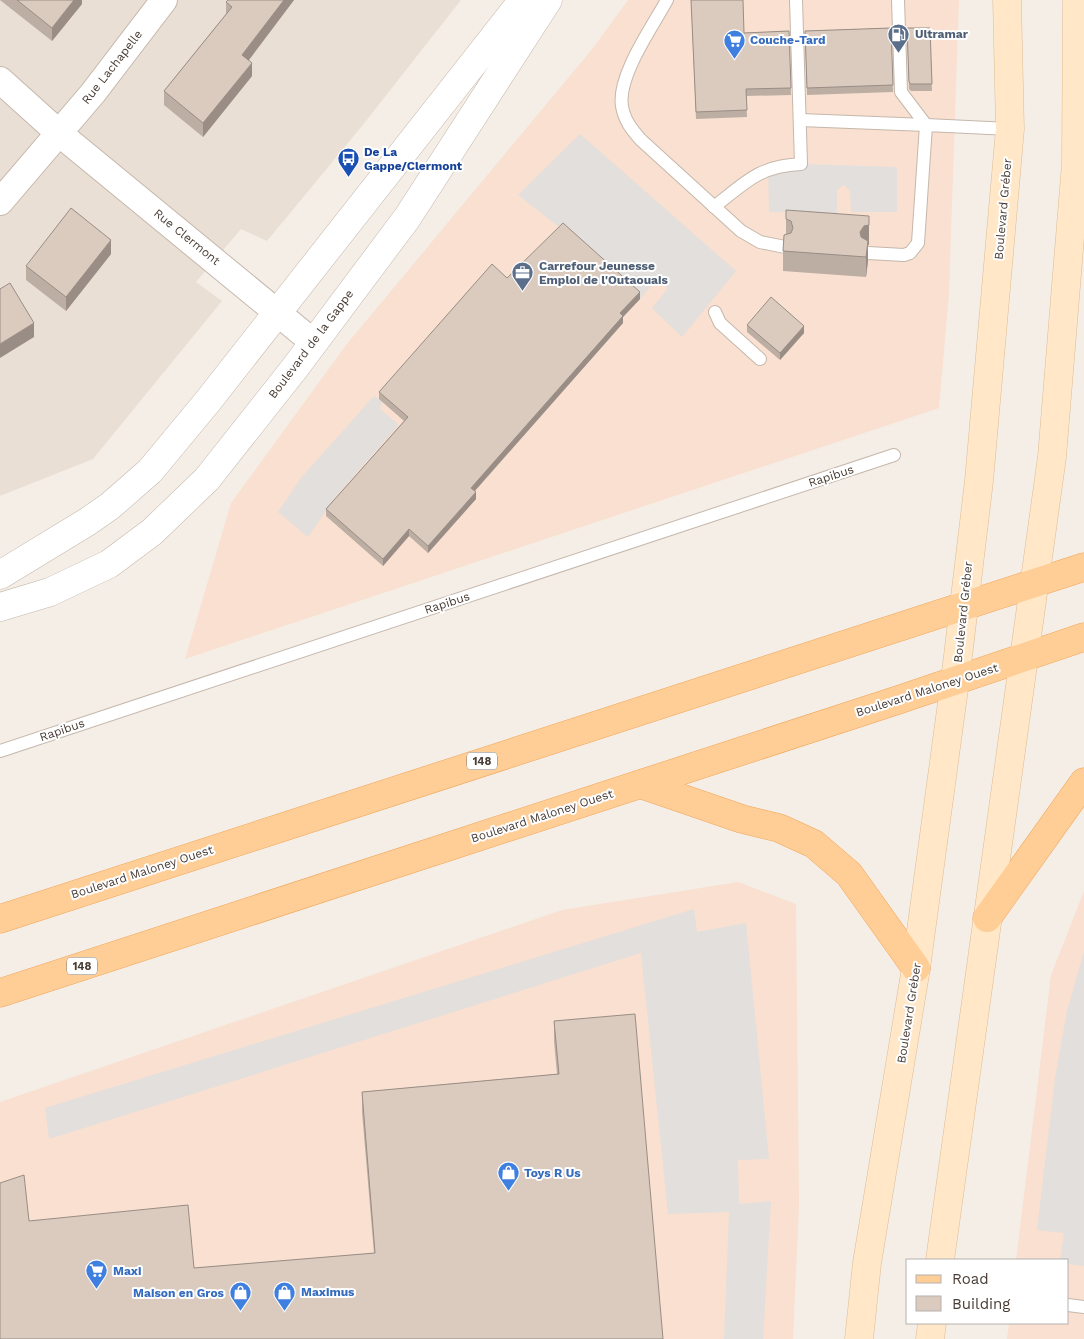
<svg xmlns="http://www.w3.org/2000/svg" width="1084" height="1339" viewBox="0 0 1084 1339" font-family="'Work Sans',sans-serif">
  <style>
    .residential { fill: #eadfd4 }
    .commercial { fill: #f9e0d0 }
    .parking { fill: #e3dfdc }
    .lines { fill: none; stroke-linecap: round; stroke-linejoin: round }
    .service-casing { stroke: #c5b7ab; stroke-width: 14 }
    .minor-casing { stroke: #c5b7ab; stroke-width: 28 }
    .tertiary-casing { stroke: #c5b7ab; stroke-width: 29 }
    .secondary-casing { stroke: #ddbc94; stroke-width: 29 }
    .primary-casing { stroke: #f0a65a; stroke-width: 29 }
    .service { stroke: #fff; stroke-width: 12 }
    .minor { stroke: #fff; stroke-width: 26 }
    .tertiary { stroke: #fff; stroke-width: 28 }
    .secondary { stroke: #ffe7c7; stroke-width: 28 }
    .primary { stroke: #ffcd96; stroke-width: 28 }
    .wall { fill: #bcaea3 }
    .shaded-wall { fill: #998d85 }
    .building { fill: #dbcabe; stroke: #998d85 }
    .labels { text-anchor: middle; stroke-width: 4; stroke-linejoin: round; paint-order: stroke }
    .shield { fill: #fff; stroke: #807772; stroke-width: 1 }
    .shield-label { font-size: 11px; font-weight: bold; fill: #493d35 }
    .service-label { font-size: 12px; font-weight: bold; fill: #4e5e75; stroke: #fff; text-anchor: start }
    .shop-label { font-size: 12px; font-weight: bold; fill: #366cbe; stroke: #fff; text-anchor: start }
    .street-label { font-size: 12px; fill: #493d35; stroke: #fff }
    .transit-label { font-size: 12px; font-weight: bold; fill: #164399; stroke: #fff; text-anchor: start }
  </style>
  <rect width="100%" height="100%" fill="#f5eee7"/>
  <polygon class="residential" points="0,0 461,0 362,126 267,241 241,229 196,282 222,301 93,459 0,496"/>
  <g class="commercial">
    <polygon points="628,0 959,0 949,294 939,408 185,659 231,503 346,345 593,48"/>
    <polygon points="738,882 796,904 799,1205 793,1339 0,1339 0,1102 562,910"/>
    <polygon points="1084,891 1084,1339 1007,1339 1009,1323 1068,1323 1068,1260 1016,1260 1051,975"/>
  </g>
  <g class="parking">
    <polygon points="580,134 736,271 682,337 652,308 668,288 658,278 640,299 563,230 518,195"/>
    <polygon points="801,164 897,167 897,212 851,212 850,191 844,185 837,190 837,213 769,212 768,168"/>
    <polygon points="374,396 382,401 380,409 399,425 336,496 308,537 278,512 301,478"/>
    <polygon points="694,909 697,932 746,923 769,1159 738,1160 739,1204 771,1201 763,1339 724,1339 729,1212 668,1214 641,953 49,1139 45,1108"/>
    <polygon points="1084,951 1084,1266 1068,1264 1068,1260 1060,1260 1064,1233 1037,1230 1055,1078 1067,1011"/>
  </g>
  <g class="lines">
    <defs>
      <g id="service">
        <path d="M 667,0 C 653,26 617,76 622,106 C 624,120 632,130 641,140 L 741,231 L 760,242 L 785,247"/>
        <polyline points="898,0 901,92 926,125"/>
        <polyline points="800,120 926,125"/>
        <path d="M 714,207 C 746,182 759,166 801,164 L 796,0"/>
        <polyline points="868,253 904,255 910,253 918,243 926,125 1010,129"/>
        <polyline points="715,312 720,323 760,359"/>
        <polyline points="0,751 894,455"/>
        <polyline points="1068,1305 1084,1307"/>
      </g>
      <g id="minor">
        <polyline points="0,80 60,134 313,342"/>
        <polyline points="0,202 93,93 164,0"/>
      </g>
      <g id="tertiary">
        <polyline points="0,575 87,522 110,506 150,471 208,401 523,0"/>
        <polyline points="0,607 50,592 109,564 152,532 207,479 294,369 407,218 548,0"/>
      </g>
      <g id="secondary">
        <polyline points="940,1260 1052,457 1076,164 1077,0"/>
        <polyline points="859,1339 867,1263 916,968 955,681 979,481 1010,129 1007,0"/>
        <polyline points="930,1339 932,1323"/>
      </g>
      <g id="primary">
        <polyline points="640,784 742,819 779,828 814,844 849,874 916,968"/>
        <polyline points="987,918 1084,782"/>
        <polyline points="0,919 1084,567"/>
        <polyline points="0,993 898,700 1084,637"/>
      </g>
    </defs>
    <use href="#service" class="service-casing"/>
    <use href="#minor" class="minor-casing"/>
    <use href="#tertiary" class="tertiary-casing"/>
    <use href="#secondary" class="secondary-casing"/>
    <use href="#primary" class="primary-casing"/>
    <use href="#service" class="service"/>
    <use href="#minor" class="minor"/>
    <use href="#tertiary" class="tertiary"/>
    <use href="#secondary" class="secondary"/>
    <use href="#primary" class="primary"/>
  </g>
  <g class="wall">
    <polygon points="0,0 82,0 82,4 52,41"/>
    <polygon points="228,0 294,0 249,60 252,76 203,137 164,105 164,91 226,14 226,2"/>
    <polygon points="691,0 744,33 789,31 791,95 746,96 747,117 696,119"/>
    <polygon points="891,28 893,92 807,95 805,31"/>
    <polygon points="907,28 930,28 932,91 911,91 909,89"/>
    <polygon points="786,219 869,236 869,245 868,245 868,261 866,277 783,271 783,251 786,235"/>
    <polygon points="111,254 66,311 26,280 26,266"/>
    <polygon points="507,278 640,299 623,317 623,323 475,491 476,499 428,553 409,536 383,566 326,516 326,509 404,421 379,399 379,392"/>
    <polygon points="747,325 804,333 780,360 747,332"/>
    <polygon points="554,1021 663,1339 0,1339 29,1221 194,1268 374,1253 362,1112 362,1092 557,1074 554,1041"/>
  </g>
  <g class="shaded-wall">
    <polygon points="74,0 82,0 82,4 52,41 52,28"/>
    <polygon points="284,0 294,0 242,69 242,55"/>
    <polygon points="252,63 252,76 203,137 203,123"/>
    <polygon points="869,216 869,245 868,245 868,261 866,277 866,257 860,232"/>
    <polygon points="111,240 111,254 66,311 66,297"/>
    <polygon points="640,292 640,299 623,317 623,323 471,495 471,488 620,313"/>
    <polygon points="34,323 34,337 0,358 0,344"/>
    <polygon points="804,326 804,333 780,360 780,353"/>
    <polygon points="476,492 476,499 428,553 428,546"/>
    <polygon points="409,529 409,536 383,566 383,559"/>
  </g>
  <g class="building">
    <polygon points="17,0 74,0 52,28"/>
    <polygon points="228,0 284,0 242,55 252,63 203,123 164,91 232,7 226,2"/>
    <polygon points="691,0 743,0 744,33 789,31 791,88 746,89 747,110 696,112"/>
    <polygon points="891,28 893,85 807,88 805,31"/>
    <polygon points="907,28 930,28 932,84 911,84 909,82"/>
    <polygon points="71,208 111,240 66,297 26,266"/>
    <polygon points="786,210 869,216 869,225 864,226 860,232 861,237 868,241 866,257 783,251 784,235 791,233 793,228 791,221 786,219"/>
    <polygon points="563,223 640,292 620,313 623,316 471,488 476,492 428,546 409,529 383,559 326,509 408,417 379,392 492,264 507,278"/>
    <polygon points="10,283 34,323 0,344 0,289"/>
    <polygon points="771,297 804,326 780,353 747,325"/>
    <polygon points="635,1014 663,1339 0,1339 0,1183 24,1175 29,1221 188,1205 194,1268 375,1253 362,1092 559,1074 554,1021"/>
  </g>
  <defs>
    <symbol id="fuel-pin" viewBox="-11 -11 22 30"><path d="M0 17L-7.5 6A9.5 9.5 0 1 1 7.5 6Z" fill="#5c6f8a" stroke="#fff"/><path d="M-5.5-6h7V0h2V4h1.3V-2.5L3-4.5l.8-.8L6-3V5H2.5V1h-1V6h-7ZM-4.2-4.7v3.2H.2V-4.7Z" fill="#fff"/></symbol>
    <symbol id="supermarket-pin" viewBox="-11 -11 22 30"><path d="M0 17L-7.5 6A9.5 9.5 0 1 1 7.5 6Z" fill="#3f7fe0" stroke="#fff"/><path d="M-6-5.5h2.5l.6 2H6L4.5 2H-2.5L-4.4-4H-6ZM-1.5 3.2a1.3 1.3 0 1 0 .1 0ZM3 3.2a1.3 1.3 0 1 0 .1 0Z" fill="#fff"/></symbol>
    <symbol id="bus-pin" viewBox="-11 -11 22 30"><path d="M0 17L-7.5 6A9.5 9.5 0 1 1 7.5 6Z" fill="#1a4fb4" stroke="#fff"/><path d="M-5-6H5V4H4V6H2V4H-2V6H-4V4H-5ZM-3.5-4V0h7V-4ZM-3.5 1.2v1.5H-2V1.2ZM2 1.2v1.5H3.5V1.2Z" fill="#fff"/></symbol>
    <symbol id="office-pin" viewBox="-11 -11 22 30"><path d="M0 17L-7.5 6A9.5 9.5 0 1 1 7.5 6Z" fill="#5c6f8a" stroke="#fff"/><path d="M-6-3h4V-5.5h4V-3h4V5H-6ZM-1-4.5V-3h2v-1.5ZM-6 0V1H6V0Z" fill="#fff"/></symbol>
    <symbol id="shop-pin" viewBox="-11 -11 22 30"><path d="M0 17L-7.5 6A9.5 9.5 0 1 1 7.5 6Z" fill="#3f7fe0" stroke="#fff"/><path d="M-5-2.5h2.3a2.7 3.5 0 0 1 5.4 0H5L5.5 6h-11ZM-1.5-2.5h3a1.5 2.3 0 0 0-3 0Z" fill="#fff"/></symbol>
  </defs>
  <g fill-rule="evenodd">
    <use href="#fuel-pin" x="886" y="22" width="25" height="34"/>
    <use href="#supermarket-pin" x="722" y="28" width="25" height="34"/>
    <use href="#bus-pin" x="336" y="146" width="25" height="34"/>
    <use href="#office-pin" x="510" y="260" width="25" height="34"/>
    <use href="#shop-pin" x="496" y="1160" width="25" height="34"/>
    <use href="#supermarket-pin" x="84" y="1258" width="25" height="34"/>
    <use href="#shop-pin" x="272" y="1280" width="25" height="34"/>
    <use href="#shop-pin" x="228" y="1280" width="25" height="34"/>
  </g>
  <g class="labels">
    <g class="shield">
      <rect x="467" y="752.5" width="30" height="17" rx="4"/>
      <rect x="67" y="957.5" width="30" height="17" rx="4"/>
    </g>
    <g class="shield-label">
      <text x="482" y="765">148</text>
      <text x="82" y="970">148</text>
    </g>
    <g class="service-label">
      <text x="915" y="38">Ultramar</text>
      <text x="539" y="270">Carrefour Jeunesse<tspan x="539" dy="14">Emploi de l'Outaouais</tspan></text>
    </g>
    <g class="shop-label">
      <text x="750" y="44">Couche-Tard</text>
      <text x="524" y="1177">Toys R Us</text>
      <text x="113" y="1275">Maxi</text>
      <text x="301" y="1296">Maximus</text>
      <text x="224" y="1297" text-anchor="end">Maison en Gros</text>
    </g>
    <g class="street-label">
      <text transform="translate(112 67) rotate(-52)" y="4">Rue Lachapelle</text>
      <text transform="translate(1003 209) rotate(-85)" y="4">Boulevard Gréber</text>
      <text transform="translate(187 237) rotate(39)" y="4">Rue Clermont</text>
      <text transform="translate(311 344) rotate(-53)" y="4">Boulevard de la Gappe</text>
      <text transform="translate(831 476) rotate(-18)" y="4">Rapibus</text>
      <text transform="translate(447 603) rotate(-18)" y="4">Rapibus</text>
      <text transform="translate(963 612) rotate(-84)" y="4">Boulevard Gréber</text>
      <text transform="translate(927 690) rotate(-18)" y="4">Boulevard Maloney Ouest</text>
      <text transform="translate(62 730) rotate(-19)" y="4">Rapibus</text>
      <text transform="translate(542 816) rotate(-18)" y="4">Boulevard Maloney Ouest</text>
      <text transform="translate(142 872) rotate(-18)" y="4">Boulevard Maloney Ouest</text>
      <text transform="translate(909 1013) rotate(-81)" y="4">Boulevard Gréber</text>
    </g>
    <g class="transit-label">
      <text x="364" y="156">De La<tspan x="364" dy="14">Gappe/Clermont</tspan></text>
    </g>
  </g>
  <rect x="906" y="1259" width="162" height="65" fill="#ffffff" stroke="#b6b1ae"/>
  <rect x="916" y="1275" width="25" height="8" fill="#ffcd96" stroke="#b6b1ae"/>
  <text x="952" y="1284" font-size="15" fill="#493d35">Road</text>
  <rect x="916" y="1296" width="25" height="15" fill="#dbcabe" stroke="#b6b1ae"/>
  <text x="952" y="1309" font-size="15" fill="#493d35">Building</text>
</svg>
